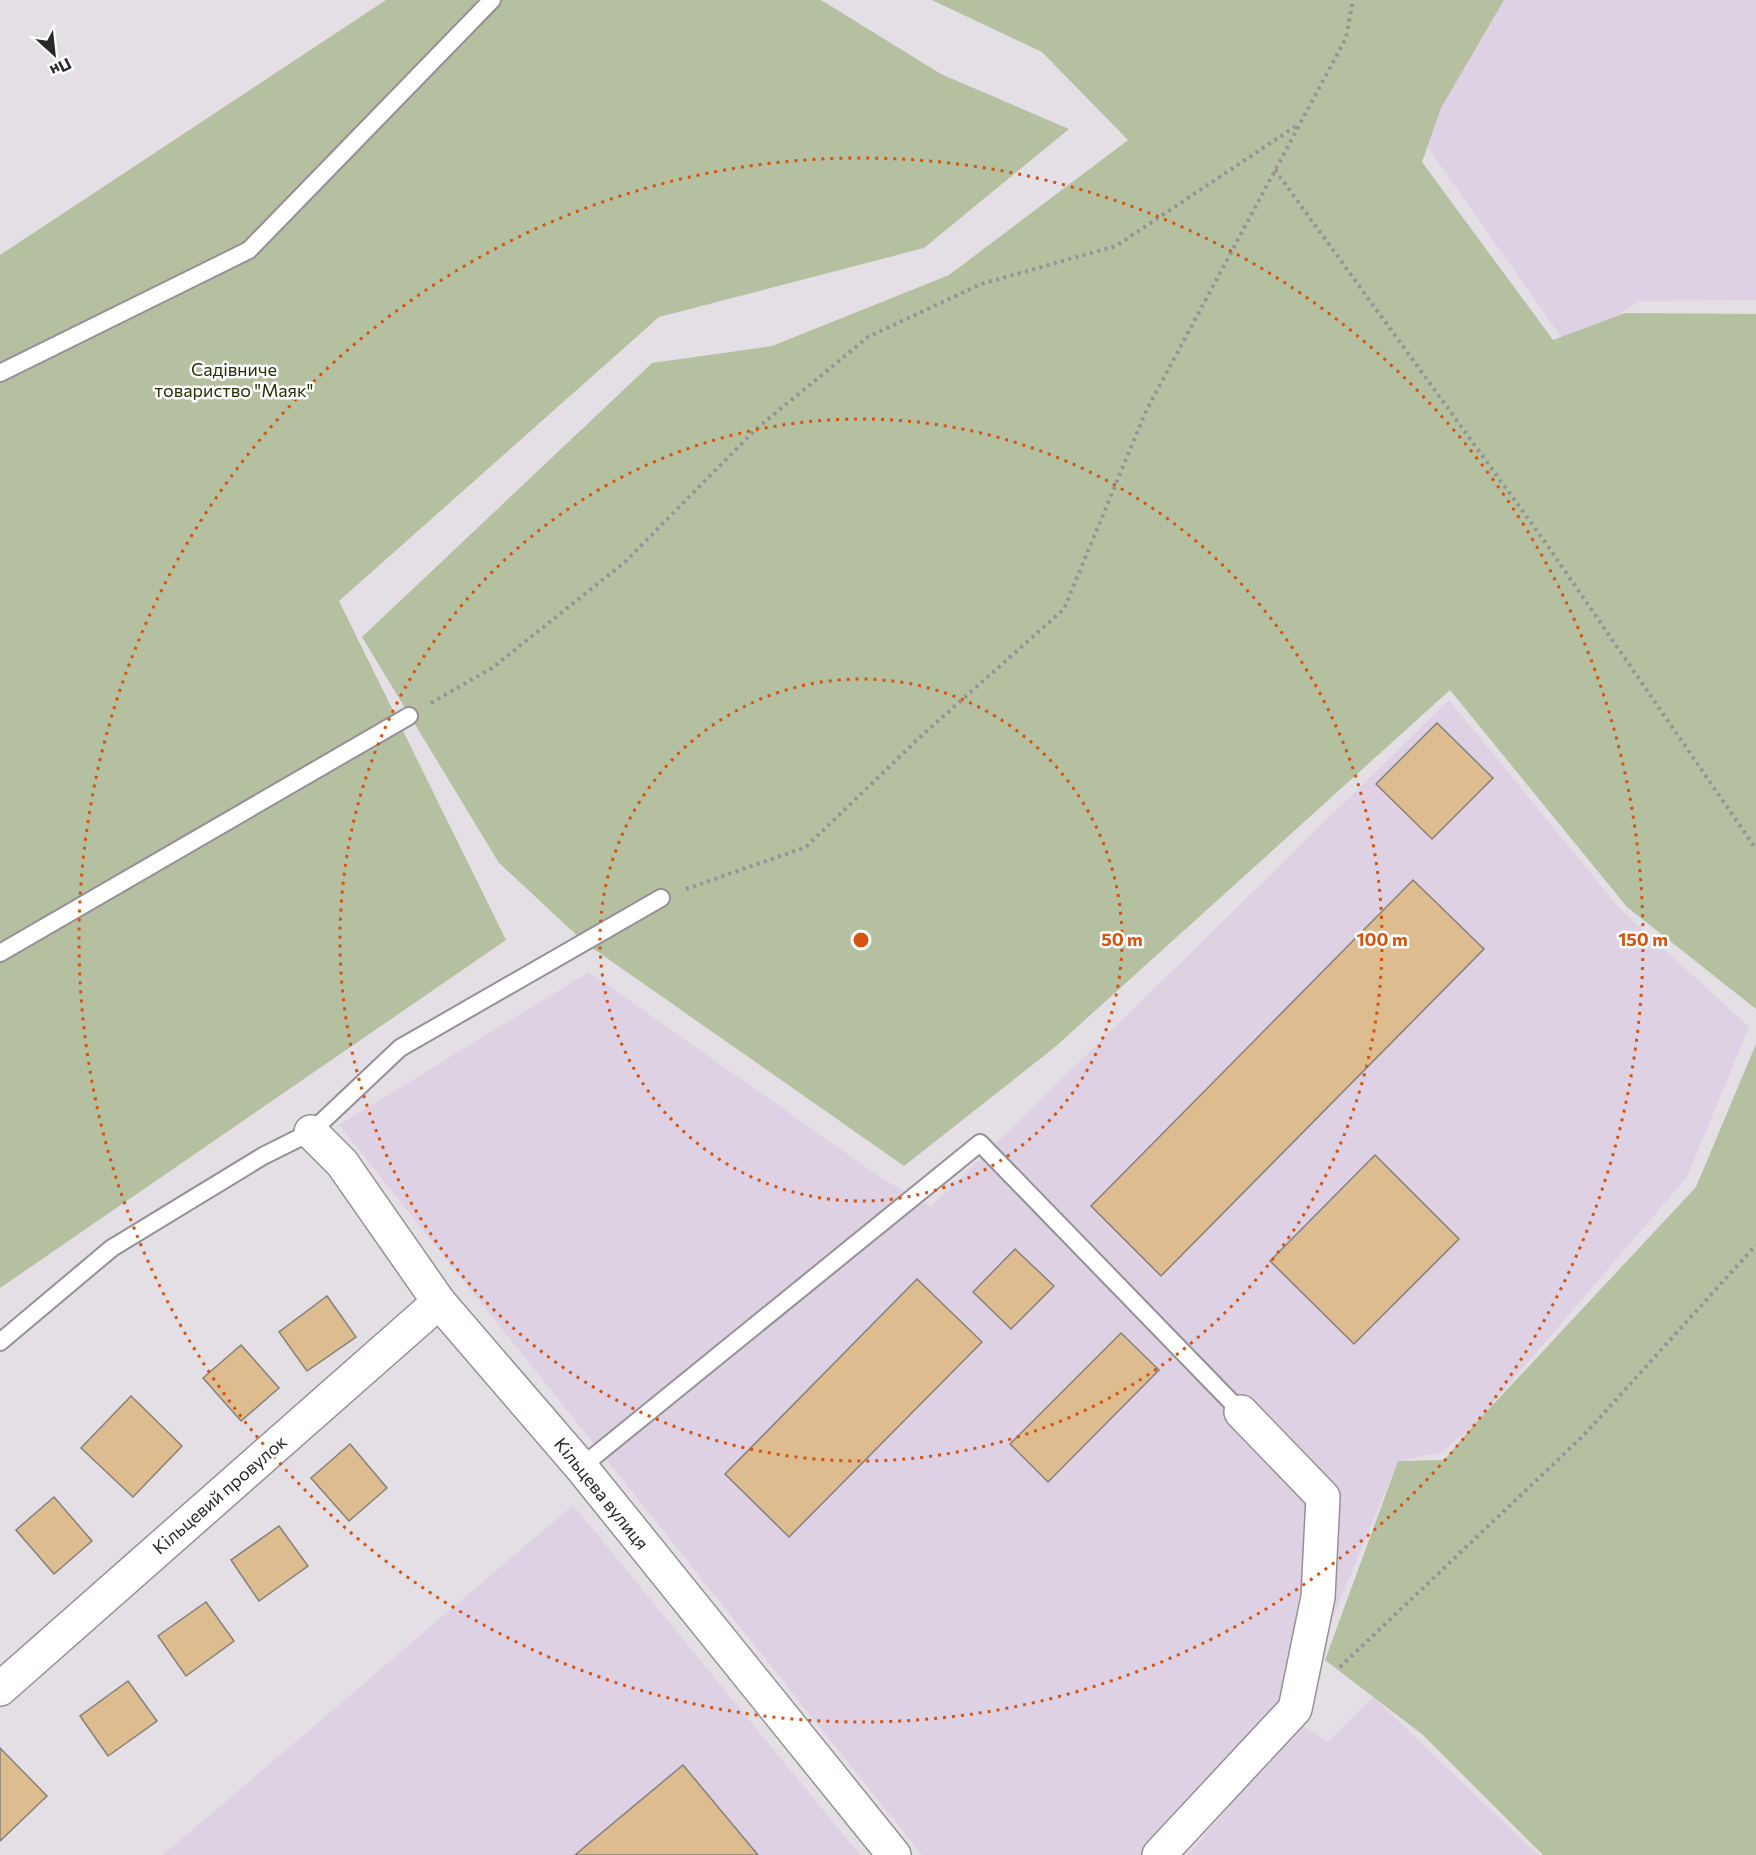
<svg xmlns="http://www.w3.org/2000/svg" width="1756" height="1855" viewBox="0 0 1756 1855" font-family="Commissioner,sans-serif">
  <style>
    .industrial { fill: #dfd1e4 }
    .green { fill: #b5c0a0 }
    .building { fill: #ddbc8f; stroke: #85807a; stroke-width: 1.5 }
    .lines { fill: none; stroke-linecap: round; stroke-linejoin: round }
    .lane-casing { stroke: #959097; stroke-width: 20 }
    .street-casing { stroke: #959097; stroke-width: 36 }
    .path { stroke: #969398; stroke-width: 4; stroke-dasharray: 3 4.5; stroke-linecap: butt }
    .lane { stroke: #fff; stroke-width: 16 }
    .street { stroke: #fff; stroke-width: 33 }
    .ring { fill: none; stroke: #d5540f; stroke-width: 3; stroke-dasharray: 3 6 }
    .labels { text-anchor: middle; stroke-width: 5; stroke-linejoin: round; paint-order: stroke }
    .park-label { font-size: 18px; fill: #263009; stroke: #fff }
    .street-label { font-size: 18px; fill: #29282a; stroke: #fff }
    .centre { fill: #d5540f; stroke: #fff; stroke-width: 3 }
    .ring-label { font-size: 18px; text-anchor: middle; font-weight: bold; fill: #d5540f; stroke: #fff; stroke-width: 5; stroke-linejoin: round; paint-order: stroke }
  </style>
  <rect width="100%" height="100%" fill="#e3dfe5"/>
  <g class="industrial">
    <polygon points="1497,0 1756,0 1756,300 1640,301 1568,347 1408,119"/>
    <polygon points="1449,700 1619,908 1749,1027 1687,1177 1474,1425 1442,1452 1398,1461 1295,1709 1143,1855 922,1855 339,1125 589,972 880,1177 931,1207"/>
    <polygon points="573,1505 860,1855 163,1855"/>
    <polygon points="1373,1697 1538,1855 1188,1855 1299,1723 1328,1742"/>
  </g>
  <g class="green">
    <polygon points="386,0 821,0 941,74 1069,129 924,248 659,317 339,601 506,940 0,1288 0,255"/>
    <polygon points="932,0 1504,0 1441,108 1422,162 1553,340 1625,313 1756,314 1756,1009 1627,907 1450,690 1055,1047 904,1166 584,942 499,863 362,637 652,363 772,346 949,275 1128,140 1042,52"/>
    <polygon points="1756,1044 1756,1855 1543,1855 1423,1735 1325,1660 1398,1461 1444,1460 1474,1425 1696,1187"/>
  </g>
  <g class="building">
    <polygon points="1437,723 1493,778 1432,839 1376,784"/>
    <polygon points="1413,880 1484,949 1161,1276 1091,1206"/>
    <polygon points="1375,1155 1459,1239 1354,1344 1270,1261"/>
    <polygon points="1015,1249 1054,1286 1011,1329 973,1292"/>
    <polygon points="917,1279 982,1342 789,1537 725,1474"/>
    <polygon points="327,1296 356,1337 307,1371 279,1332"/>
    <polygon points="1121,1333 1159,1370 1048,1482 1010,1444"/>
    <polygon points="241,1345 279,1388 241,1421 203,1378"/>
    <polygon points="131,1396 182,1446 133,1497 81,1448"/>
    <polygon points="350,1444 387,1488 349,1521 311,1478"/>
    <polygon points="54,1497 92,1541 54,1574 16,1530"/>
    <polygon points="279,1526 308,1566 259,1601 231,1560"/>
    <polygon points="206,1602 234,1641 186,1676 158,1636"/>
    <polygon points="128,1681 157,1721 108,1756 80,1716"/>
    <polygon points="0,1748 47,1796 0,1841"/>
    <polygon points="683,1765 758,1855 575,1855"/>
  </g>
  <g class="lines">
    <defs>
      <g id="lane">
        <polyline points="0,373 249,250 492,0"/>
        <polyline points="0,953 409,716"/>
        <polyline points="0,1342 112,1248 263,1156 311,1132 400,1048 661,898"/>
        <polyline points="581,1467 980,1143 1241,1412"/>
      </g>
      <g id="street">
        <polyline points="311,1132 342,1163 439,1302 581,1467 894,1855"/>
        <polyline points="0,1689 439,1302"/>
        <polyline points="1159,1855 1295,1709 1318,1597 1323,1497 1241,1412"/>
      </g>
    </defs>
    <use href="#lane" class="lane-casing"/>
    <use href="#street" class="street-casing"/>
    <g class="path">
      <polyline points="1275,170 1545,542 1756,849"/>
      <polyline points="431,703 492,668 625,562 756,429 868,337 981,284 1116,246 1299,124"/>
      <polyline points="686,889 806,847 919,738 1064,609 1146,411 1346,38 1353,0"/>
      <polyline points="1340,1667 1584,1435 1756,1245"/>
    </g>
    <use href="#lane" class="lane"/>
    <use href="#street" class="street"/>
  </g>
  <g class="ring">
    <circle cx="861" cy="940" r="261"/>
    <circle cx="861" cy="940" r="521"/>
    <circle cx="861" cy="940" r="782"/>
  </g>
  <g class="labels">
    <g class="park-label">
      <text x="234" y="376">Садівниче<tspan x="234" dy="21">товариство "Маяк"</tspan></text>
    </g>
    <g class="street-label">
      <text transform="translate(601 1494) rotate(51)" y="6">Кільцева вулиця</text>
      <text transform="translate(220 1495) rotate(-41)" y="6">Кільцевий провулок</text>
    </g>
  </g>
  <circle cx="861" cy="940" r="9" class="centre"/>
  <g class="ring-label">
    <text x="1122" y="946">50 m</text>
    <text x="1382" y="946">100 m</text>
    <text x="1643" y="946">150 m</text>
  </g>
  <g transform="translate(54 54) rotate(153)" stroke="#ffffff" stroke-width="4.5" paint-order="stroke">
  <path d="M0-4.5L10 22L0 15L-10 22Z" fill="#29282a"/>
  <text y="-9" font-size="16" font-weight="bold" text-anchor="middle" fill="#29282a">Пн</text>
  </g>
</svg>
